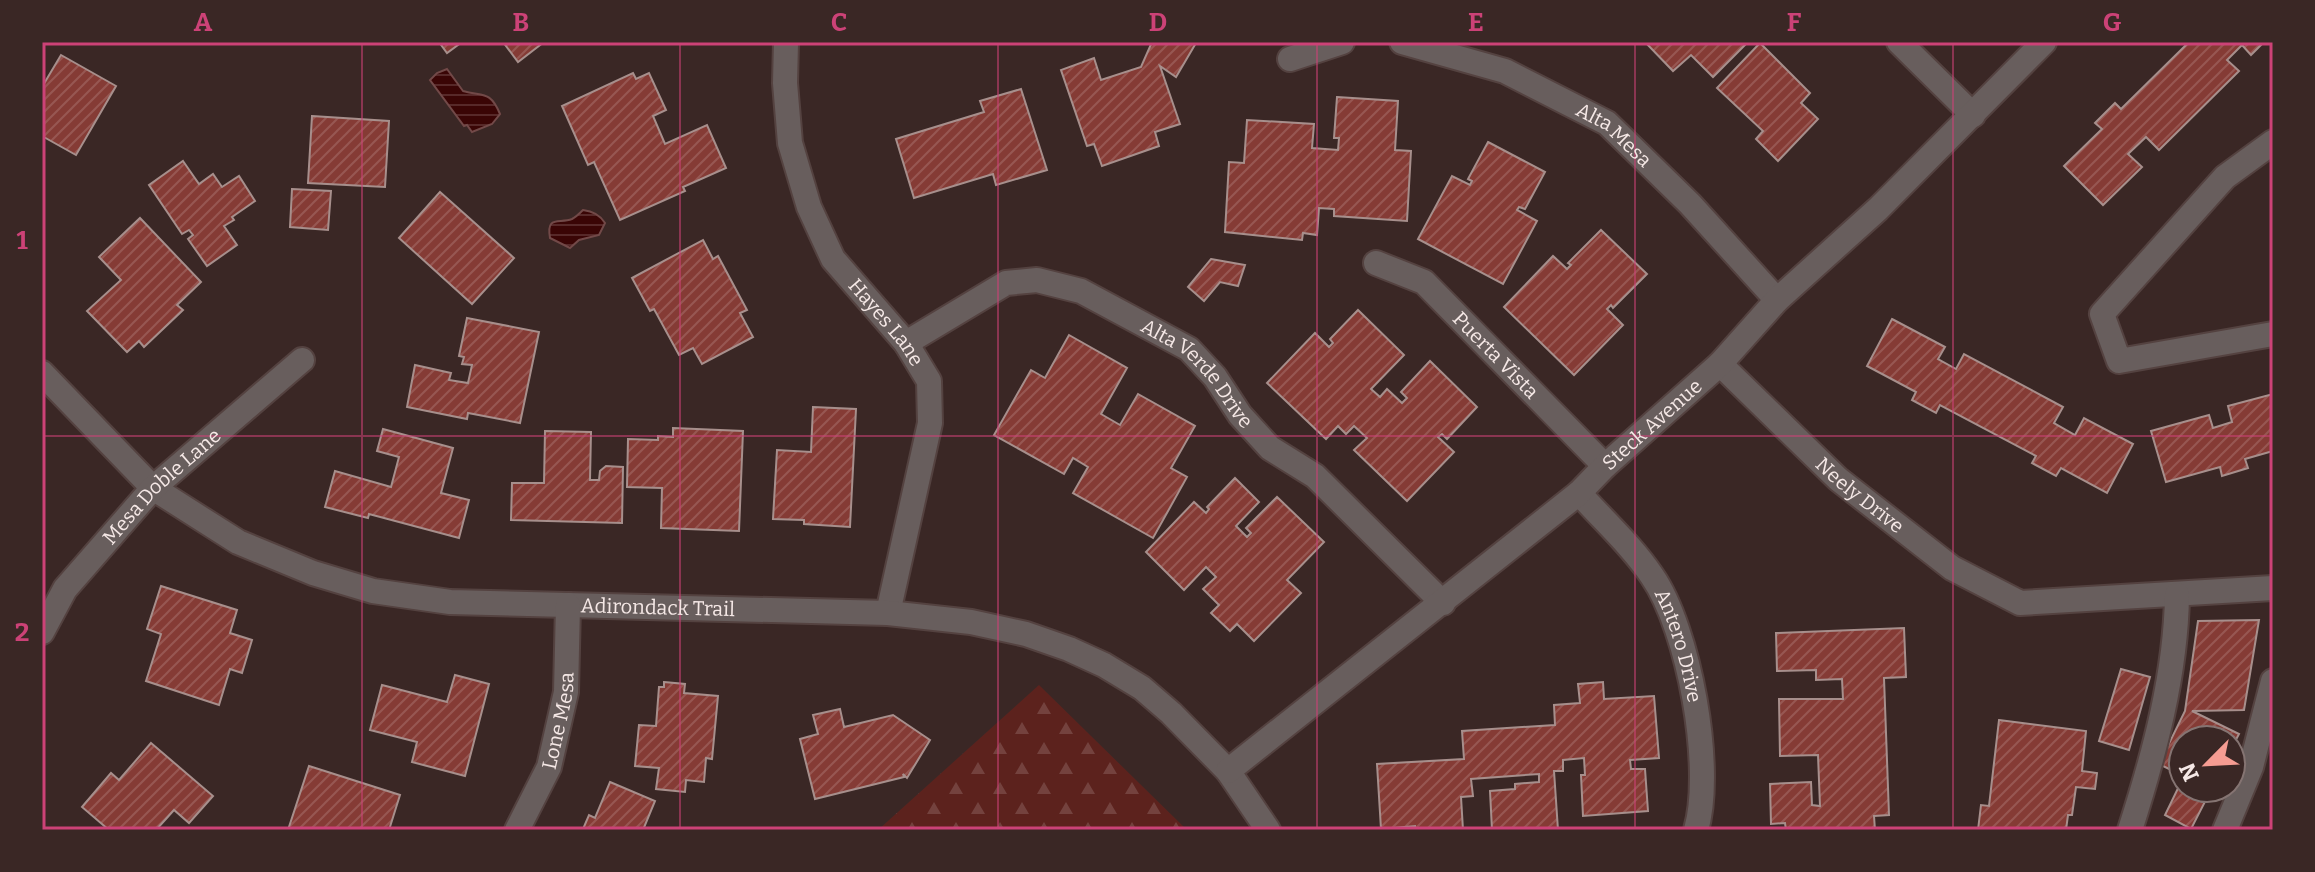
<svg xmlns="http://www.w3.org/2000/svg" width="2315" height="872" viewBox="0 0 2315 872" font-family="Bitter,serif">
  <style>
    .forest { fill: url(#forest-firs) }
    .water { fill: url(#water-rules); stroke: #724948; stroke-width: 2 }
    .building { fill: url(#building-hatch); stroke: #a78f8c; stroke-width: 2 }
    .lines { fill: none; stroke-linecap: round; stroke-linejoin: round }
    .minor-casing { stroke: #544240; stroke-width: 28 }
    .minor { stroke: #685e5d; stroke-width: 24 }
    .grid { fill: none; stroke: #cc4277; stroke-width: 2; stroke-opacity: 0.55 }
    .labels { text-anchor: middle; stroke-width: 7; stroke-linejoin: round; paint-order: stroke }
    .street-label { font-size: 20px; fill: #f5e8e6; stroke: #3a2725 }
    .neatline { fill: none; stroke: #cc4277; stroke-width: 3 }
    .grid-label { font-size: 26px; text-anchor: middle; font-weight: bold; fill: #cc4277 }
  </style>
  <defs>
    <pattern id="forest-firs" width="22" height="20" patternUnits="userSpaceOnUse" patternTransform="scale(2)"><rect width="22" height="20" fill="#5c221d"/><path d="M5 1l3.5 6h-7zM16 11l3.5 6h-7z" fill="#74423e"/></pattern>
    <pattern id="water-rules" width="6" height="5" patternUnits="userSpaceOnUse" patternTransform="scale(2)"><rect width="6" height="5" fill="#3a0505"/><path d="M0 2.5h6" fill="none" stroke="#572929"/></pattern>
    <pattern id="building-hatch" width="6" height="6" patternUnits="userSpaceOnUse" patternTransform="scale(2)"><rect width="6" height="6" fill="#853b35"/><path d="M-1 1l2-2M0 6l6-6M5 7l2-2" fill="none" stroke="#975752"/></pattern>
  </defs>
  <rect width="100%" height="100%" fill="#3a2725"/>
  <polygon class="forest" points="1039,685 1187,830 878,830"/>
  <g class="water">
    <path d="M 447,69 L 463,91 C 483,97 490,90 500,114 L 492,124 L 472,132 L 467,125 L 464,126 L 430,80 L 437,73 Z"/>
    <path d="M 583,210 C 592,211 600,215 605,223 L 599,235 L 579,240 L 570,248 L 550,238 C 546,215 559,224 572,219 C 574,218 581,212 583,210 Z"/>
  </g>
  <g class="building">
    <polygon points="439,42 462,42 447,53"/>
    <polygon points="503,42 544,42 518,62"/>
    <polygon points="1152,42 1196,43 1176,77 1160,66 1180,124 1155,132 1159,146 1102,166 1094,144 1087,146 1061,70 1094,58 1101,80 1141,67"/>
    <polygon points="1645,42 1748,42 1713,77 1691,55 1673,71"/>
    <polygon points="2189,42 2264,42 2251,55 2242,45 2227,60 2239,71 2159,150 2146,137 2128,154 2142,167 2103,205 2064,166 2102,129 2095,123 2115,103 2121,109"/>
    <polygon points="1760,43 1810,93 1801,103 1818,119 1778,161 1756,139 1763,131 1717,88"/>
    <polygon points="61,55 116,86 76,155 42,136 42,87"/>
    <polygon points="633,73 636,79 649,73 666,110 653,116 665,144 707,125 726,168 683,187 685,191 620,220 594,162 588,165 562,106"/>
    <polygon points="1021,89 1047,170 996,185 993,174 914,198 896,139 984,112 980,101"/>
    <polygon points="1337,97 1398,101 1395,150 1411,151 1407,221 1334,216 1334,209 1319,208 1317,235 1303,233 1302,240 1225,232 1229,162 1244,163 1247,120 1314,124 1312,148 1338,150 1339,138 1334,138"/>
    <polygon points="312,116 389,121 385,187 308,183"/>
    <polygon points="1488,142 1545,172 1525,209 1519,207 1517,210 1537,221 1503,284 1418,239 1452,176 1470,185 1472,181 1468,179"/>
    <polygon points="183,161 199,184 213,174 222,187 239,176 255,201 232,217 234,220 224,226 237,245 207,266 188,239 193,235 189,230 182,234 149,185"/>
    <polygon points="292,189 331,191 328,230 290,227"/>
    <polygon points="440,192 514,258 472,304 399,238"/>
    <polygon points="140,218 201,282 177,305 183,310 144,347 139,341 127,352 87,311 121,280 99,257"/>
    <polygon points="1601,230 1647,274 1613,308 1611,305 1607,309 1623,325 1574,375 1504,307 1553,256 1567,269 1571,265 1568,263"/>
    <polygon points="703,240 713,259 718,256 747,310 740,313 753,337 702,364 693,348 679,355 654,309 650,311 632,278"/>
    <polygon points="1211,259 1245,265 1238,286 1220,282 1204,301 1188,287"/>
    <polygon points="1358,310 1404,355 1371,389 1380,397 1387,389 1402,403 1407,398 1401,392 1430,361 1477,407 1447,439 1442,434 1438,437 1454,452 1407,501 1354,450 1367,438 1354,426 1346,434 1338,426 1326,439 1267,383 1315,333 1329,347 1333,343 1330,339"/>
    <polygon points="467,318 539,332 520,423 468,413 467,419 407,407 415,365 451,373 449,380 468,383 472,365 462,364 464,357 459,356"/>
    <polygon points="1892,319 1945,347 1938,359 1956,369 1964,354 2063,407 2054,423 2075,435 2084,418 2133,444 2107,493 2061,468 2056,476 2032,463 2036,456 1940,405 1936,413 1912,400 1916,392 1867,366"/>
    <polygon points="1069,335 1127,368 1101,414 1120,425 1138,394 1195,426 1171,468 1187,477 1153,538 1073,493 1088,467 1073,458 1064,474 994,435 1031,370 1045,378"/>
    <polygon points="2273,394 2273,451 2245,459 2248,468 2222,476 2220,467 2166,482 2151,431 2209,415 2213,428 2232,422 2228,406"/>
    <polygon points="813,407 856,409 850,527 804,524 804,520 773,519 777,450 811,452"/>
    <polygon points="673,428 743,431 739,531 661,528 662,488 627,487 628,439 658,440 658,436 673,437"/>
    <polygon points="383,429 453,448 441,493 469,500 459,538 369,514 368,518 325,507 335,471 391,487 399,457 377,451"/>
    <polygon points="545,431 591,432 590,480 599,480 600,471 606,466 623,467 622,523 511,520 512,483 544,483"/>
    <polygon points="1235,478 1259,502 1236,526 1247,537 1251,533 1246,528 1277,497 1324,542 1287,580 1301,593 1254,641 1237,624 1230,631 1211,613 1219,605 1203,589 1216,577 1206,567 1184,590 1146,552 1194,502 1206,513 1209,509 1207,507"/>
    <polygon points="161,586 237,610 230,633 252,640 242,673 230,669 219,705 146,681 161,634 147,629"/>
    <polygon points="2259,620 2244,710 2192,711 2239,734 2231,749 2231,740 2183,740 2183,776 2159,764 2185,711 2198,621"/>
    <polygon points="1904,628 1906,677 1884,678 1889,815 1874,816 1875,830 1786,830 1785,823 1771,824 1770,784 1811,782 1812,805 1820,806 1818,755 1780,756 1779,699 1843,699 1842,679 1816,680 1816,670 1777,671 1776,633"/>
    <polygon points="2121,669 2150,677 2129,750 2099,741"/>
    <polygon points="455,675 489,684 465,776 412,762 417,742 370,730 382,685 447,702"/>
    <polygon points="664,682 685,684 684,693 718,696 712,759 706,758 704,782 686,780 685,792 656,789 659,768 635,766 639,725 656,726 659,687 664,687"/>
    <polygon points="1603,682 1604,699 1654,696 1659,758 1630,760 1631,769 1645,769 1648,811 1583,816 1581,775 1585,775 1584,758 1563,760 1563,771 1554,771 1558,830 1492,830 1490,791 1515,789 1515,784 1539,782 1539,774 1471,779 1473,796 1461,797 1463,830 1415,830 1415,826 1381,829 1377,764 1464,759 1462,731 1555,725 1554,705 1580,703 1578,684"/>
    <polygon points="840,709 844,727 893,715 930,740 907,778 903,774 904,777 815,799 800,739 818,734 813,715"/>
    <polygon points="1999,720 2086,731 2082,771 2097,773 2095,789 2076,787 2072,815 2068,815 2066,830 1978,830 1981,805 1989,806"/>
    <polygon points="151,743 213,796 189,823 174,810 156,830 109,830 82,807 111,773 119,780"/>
    <polygon points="309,766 400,795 389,830 288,830"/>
    <polygon points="2183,778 2183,788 2212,788 2191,829 2165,815"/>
    <polygon points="610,782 655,801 643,830 583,829 589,815 595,818"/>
  </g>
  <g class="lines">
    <defs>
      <g id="minor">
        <path id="s1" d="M 786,42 L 785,83 L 790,143 L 809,207 L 833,259 L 906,343 L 929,381 L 930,423 L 888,613"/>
        <path id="s2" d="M 1402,42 L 1505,71 L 1607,123 L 1690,204 L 1777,300"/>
        <polyline points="1899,42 1973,115"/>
        <polyline points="1290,59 1342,42"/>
        <polyline points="2273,142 2225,177 2102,314 2119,361 2273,334"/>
        <path id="s3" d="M 1376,263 L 1424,282 L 1605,466"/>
        <path id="s4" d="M 906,343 L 1006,283 L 1037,280 L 1081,291 L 1189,349 L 1215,377 L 1240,415 L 1270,448 L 1315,476 L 1443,603"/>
        <path id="s5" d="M 1720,364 L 1838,479 L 1952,568 L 2020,603 L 2273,588"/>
        <path id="s6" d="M 42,373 L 153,488 L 238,542 L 313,573 L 373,591 L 450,602 L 888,613 L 971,622 L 1026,634 L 1069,649 L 1104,665 L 1142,688 L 1171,713 L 1228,771 L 1268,830"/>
        <path id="s7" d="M 1579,493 C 1603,520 1632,546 1652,576 C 1689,629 1714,768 1696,830"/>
        <path id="s8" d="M 42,632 L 65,589 L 153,488 L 302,360"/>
        <path id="s9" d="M 1228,771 L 1579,493 L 1605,466 L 1720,364 L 1777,300 L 1878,209 L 2044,42"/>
        <path id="s10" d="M 517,830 L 549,767 L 566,692 L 568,605"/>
        <path d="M 2130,830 C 2154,755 2176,674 2177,595"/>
        <polyline points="2225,830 2251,767 2273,681"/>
      </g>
    </defs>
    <use href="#minor" class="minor-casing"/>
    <use href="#minor" class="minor"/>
  </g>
  <path class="grid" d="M 362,42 L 362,830M 680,42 L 680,830M 998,42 L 998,830M 1317,42 L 1317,830M 1635,42 L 1635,830M 1953,42 L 1953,830M 42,436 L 2273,436"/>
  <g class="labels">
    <g class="street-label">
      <text dy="7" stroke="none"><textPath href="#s2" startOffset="234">Alta Mesa</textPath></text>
      <text dy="7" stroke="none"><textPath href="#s1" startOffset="308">Hayes Lane</textPath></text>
      <text dy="7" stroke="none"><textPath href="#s3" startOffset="154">Puerta Vista</textPath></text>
      <text dy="7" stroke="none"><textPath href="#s4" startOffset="338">Alta Verde Drive</textPath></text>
      <text dy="7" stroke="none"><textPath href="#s9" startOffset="548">Steck Avenue</textPath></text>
      <text dy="7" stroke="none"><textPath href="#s8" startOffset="190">Mesa Doble Lane</textPath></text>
      <text dy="7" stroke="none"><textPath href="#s5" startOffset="192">Neely Drive</textPath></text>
      <text dy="7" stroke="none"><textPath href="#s6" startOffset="690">Adirondack Trail</textPath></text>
      <text dy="7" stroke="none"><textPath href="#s7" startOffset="186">Antero Drive</textPath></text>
      <text dy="7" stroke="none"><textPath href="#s10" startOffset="118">Lone Mesa</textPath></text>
    </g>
  </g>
  <rect width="2315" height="872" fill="none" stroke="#3a2725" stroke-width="88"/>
  <g transform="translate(2207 764) rotate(246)"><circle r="38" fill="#3a2725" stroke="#857472" stroke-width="2"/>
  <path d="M0-6L14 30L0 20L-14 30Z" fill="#f59c92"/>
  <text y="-12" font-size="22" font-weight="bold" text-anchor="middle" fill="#f5e8e6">N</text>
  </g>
  <rect x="44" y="44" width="2227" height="784" class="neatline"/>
  <g class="grid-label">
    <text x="203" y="31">A</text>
    <text x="521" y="31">B</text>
    <text x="839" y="31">C</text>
    <text x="1158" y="31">D</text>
    <text x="1476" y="31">E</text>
    <text x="1794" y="31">F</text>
    <text x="2112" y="31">G</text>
    <text x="22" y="249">1</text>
    <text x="22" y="641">2</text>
  </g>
</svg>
